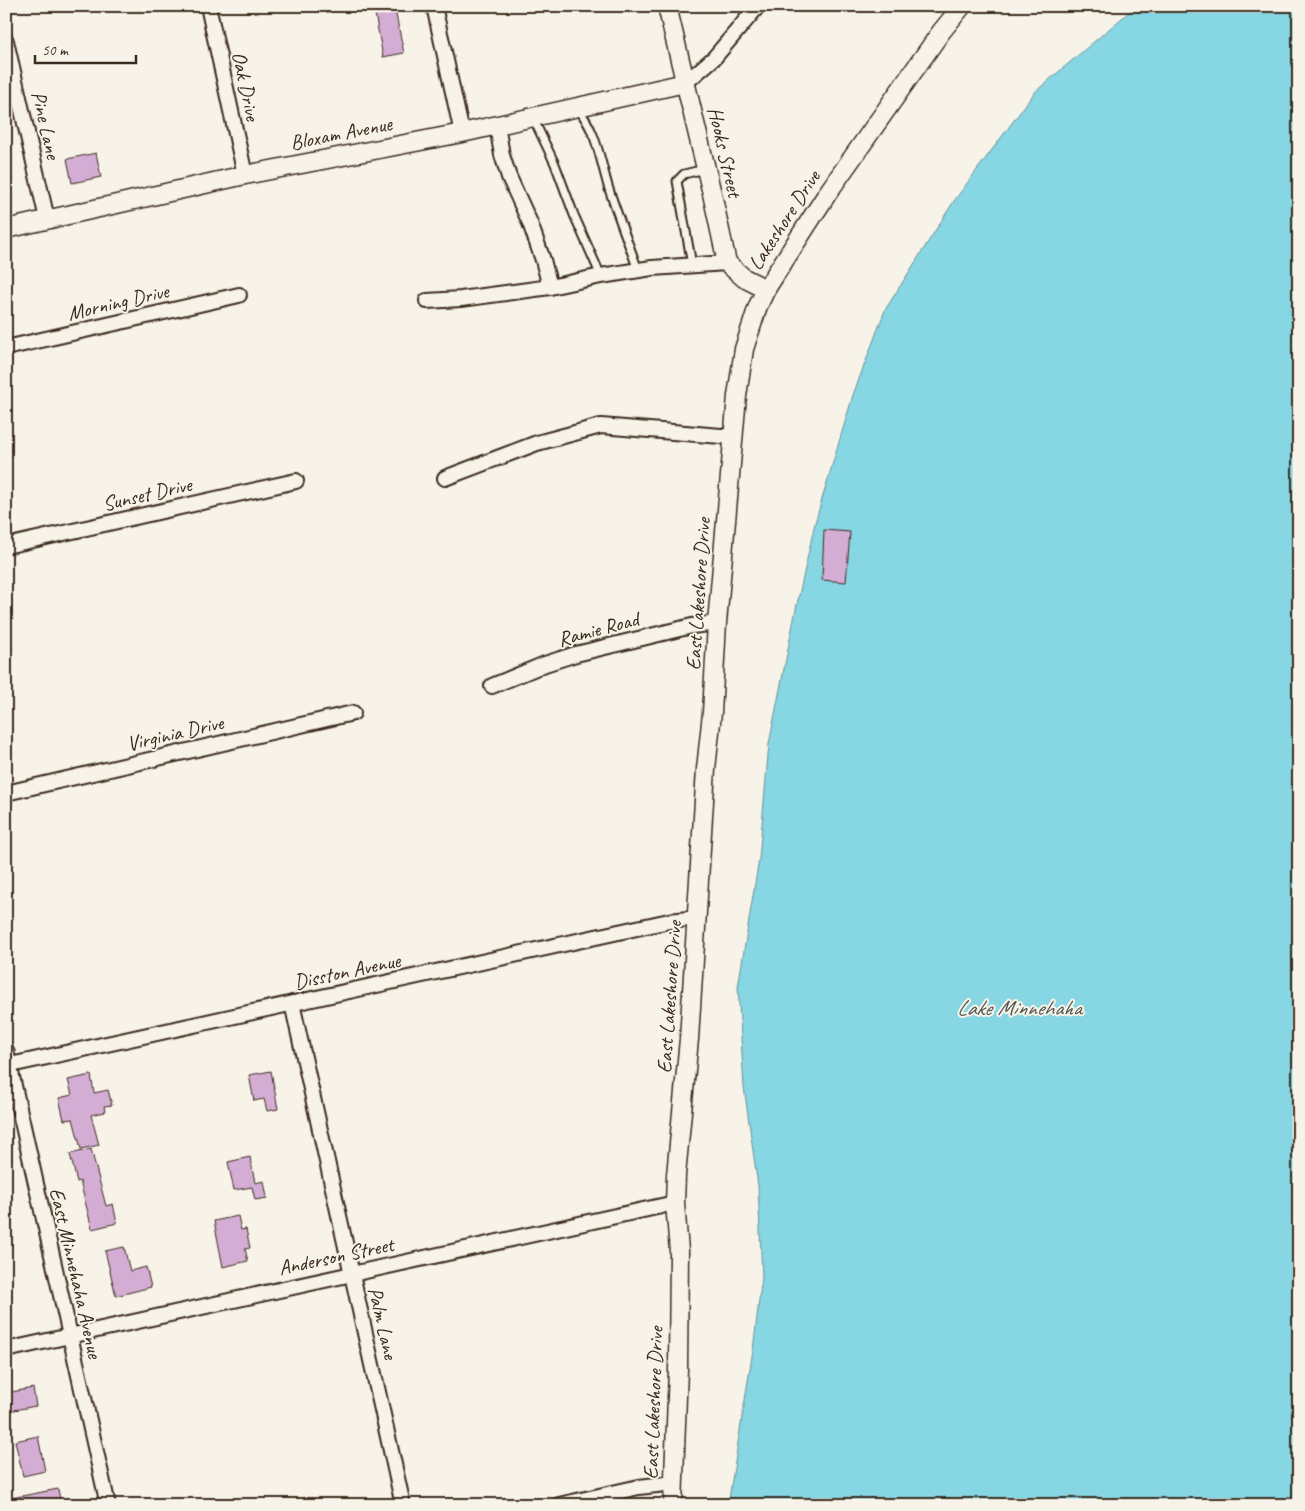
<svg xmlns="http://www.w3.org/2000/svg" width="1305" height="1511" viewBox="0 0 1305 1511" font-family="Caveat,sans-serif">
  <style>
    .water { fill: #87d6e4; stroke: #699195 }
    .building { fill: #d4add4; stroke: #3b2a1e }
    .lines { fill: none; stroke-linecap: round; stroke-linejoin: round }
    .service-casing { stroke: #3b2a1e; stroke-width: 11 }
    .minor-casing { stroke: #3b2a1e; stroke-width: 18 }
    .tertiary-casing { stroke: #3b2a1e; stroke-width: 21 }
    .service { stroke: #f7f3e8; stroke-width: 7 }
    .minor { stroke: #f7f3e8; stroke-width: 14 }
    .tertiary { stroke: #f7f3e8; stroke-width: 18 }
    .labels { text-anchor: middle; stroke-width: 4; stroke-linejoin: round; paint-order: stroke }
    .street-label { font-size: 21px; fill: #3b2a1e; stroke: #f7f3e8 }
    .water-label { font-size: 22px; font-style: italic; fill: #4e5550; stroke: #f7f3e8 }
  </style>
  <rect width="100%" height="100%" fill="#f7f3e8"/>
  <filter id="ink" filterUnits="userSpaceOnUse"><feTurbulence type="fractalNoise" baseFrequency=".02" numOctaves="2"/><feDisplacementMap in="SourceGraphic" scale="10" xChannelSelector="R" yChannelSelector="G"/><feConvolveMatrix kernelMatrix="1 2 1 2 8 2 1 2 1" color-interpolation-filters="sRGB"/></filter>
  <g filter="url(#ink)">
    <polygon class="water" points="1136,6 1299,6 1299,1505 728,1505 753,1350 762,1276 758,1186 744,1087 738,987 759,859 769,744 796,609 815,523 853,395 885,310 954,201 1035,92"/>
    <g class="building">
      <polygon points="395,10 404,53 383,57 375,14"/>
      <polygon points="96,153 101,177 72,183 67,159"/>
      <polygon points="824,530 850,532 846,582 822,580"/>
      <polygon points="271,1071 278,1109 267,1111 264,1099 254,1101 249,1075"/>
      <polygon points="91,1075 94,1093 108,1090 112,1105 104,1106 105,1112 91,1115 99,1145 81,1149 73,1119 64,1120 59,1098 72,1095 68,1080"/>
      <polygon points="91,1149 106,1206 113,1204 117,1223 92,1229 80,1181 77,1182 70,1154"/>
      <polygon points="250,1157 255,1183 264,1181 267,1198 255,1200 252,1187 234,1190 228,1162"/>
      <polygon points="238,1216 241,1230 246,1229 250,1248 245,1249 248,1261 223,1267 214,1221"/>
      <polygon points="124,1247 130,1271 146,1267 151,1287 116,1296 105,1251"/>
      <polygon points="33,1388 36,1406 9,1411 6,1393"/>
      <polygon points="38,1436 45,1471 23,1476 15,1441"/>
      <polygon points="58,1489 61,1505 6,1505 6,1499"/>
    </g>
    <g class="lines">
      <defs>
        <g id="service">
          <path d="M 577,108 C 596,129 600,159 608,186 C 617,214 628,242 638,270"/>
          <polyline points="533,118 555,164 574,215 601,276"/>
          <polyline points="692,265 677,181 684,174 705,169"/>
        </g>
        <g id="minor">
          <polyline points="208,6 245,175"/>
          <polyline points="434,6 462,133"/>
          <polyline points="6,41 47,219"/>
          <polyline points="685,83 714,58 758,6"/>
          <polyline points="497,125 502,155 509,177 530,223 543,260 550,287"/>
          <polyline points="427,301 461,299 550,287 601,276 652,268 727,263"/>
          <polyline points="6,348 239,295"/>
          <polyline points="445,478 537,443 601,426 733,437"/>
          <polyline points="6,546 296,481"/>
          <polyline points="492,686 545,664 576,654 692,626 717,623"/>
          <polyline points="6,793 353,713"/>
          <polyline points="292,1003 403,1505"/>
          <polyline points="6,1050 108,1505"/>
          <polyline points="6,1066 669,921 698,918"/>
          <polyline points="6,1350 675,1203"/>
          <polyline points="559,1505 639,1487 674,1483"/>
        </g>
        <g id="tertiary">
          <polyline points="667,6 713,198 727,263 744,278 766,289"/>
          <polyline points="6,229 245,175 462,133 685,83"/>
          <polyline points="673,1505 678,1369 679,1251 675,1203 676,1175 689,1039 706,769 712,713 717,623 737,396 744,349 758,306 766,289 829,191 941,32 962,6"/>
        </g>
      </defs>
      <use href="#service" class="service-casing"/>
      <use href="#minor" class="minor-casing"/>
      <use href="#tertiary" class="tertiary-casing"/>
      <use href="#service" class="service"/>
      <use href="#minor" class="minor"/>
      <use href="#tertiary" class="tertiary"/>
    </g>
  </g>
  <g class="labels">
    <g class="street-label">
      <text transform="translate(246 86) rotate(78)" y="7">Oak Drive</text>
      <text transform="translate(46 125) rotate(77)" y="7">Pine Lane</text>
      <text transform="translate(341 133) rotate(-11)" y="7">Bloxam Avenue</text>
      <text transform="translate(725 152) rotate(77)" y="7">Hooks Street</text>
      <text transform="translate(784 220) rotate(-57)" y="7">Lakeshore Drive</text>
      <text transform="translate(118 302) rotate(-13)" y="7">Morning Drive</text>
      <text transform="translate(147 494) rotate(-13)" y="7">Sunset Drive</text>
      <text transform="translate(698 594) rotate(-86)" y="7">East Lakeshore Drive</text>
      <text transform="translate(598 629) rotate(-15)" y="7">Ramie Road</text>
      <text transform="translate(175 733) rotate(-13)" y="7">Virginia Drive</text>
      <text transform="translate(347 971) rotate(-12)" y="7">Disston Avenue</text>
      <text transform="translate(669 997) rotate(-86)" y="7">East Lakeshore Drive</text>
      <text transform="translate(336 1256) rotate(-12)" y="7">Anderson Street</text>
      <text transform="translate(76 1273) rotate(77)" y="7">East Minnehaha Avenue</text>
      <text transform="translate(383 1323) rotate(77)" y="7">Palm Lane</text>
      <text transform="translate(653 1403) rotate(-88)" y="7">East Lakeshore Drive</text>
    </g>
    <g class="water-label">
      <text x="1019" y="1015">Lake Minnehaha</text>
    </g>
  </g>
  <rect width="1305" height="1511" fill="none" stroke="#f7f3e8" stroke-width="25"/>
  <rect x="12" y="12" width="1280" height="1486" fill="none" stroke="#3b2a1e" stroke-width="2" filter="url(#ink)"/>
  <path d="M35 55v8h101v-8" fill="none" stroke="#3b2a1e" stroke-width="2.5"/>
  <text x="42" y="55" font-size="15" fill="#3b2a1e" stroke="#f7f3e8" stroke-width="4" paint-order="stroke">50 m</text>
</svg>
